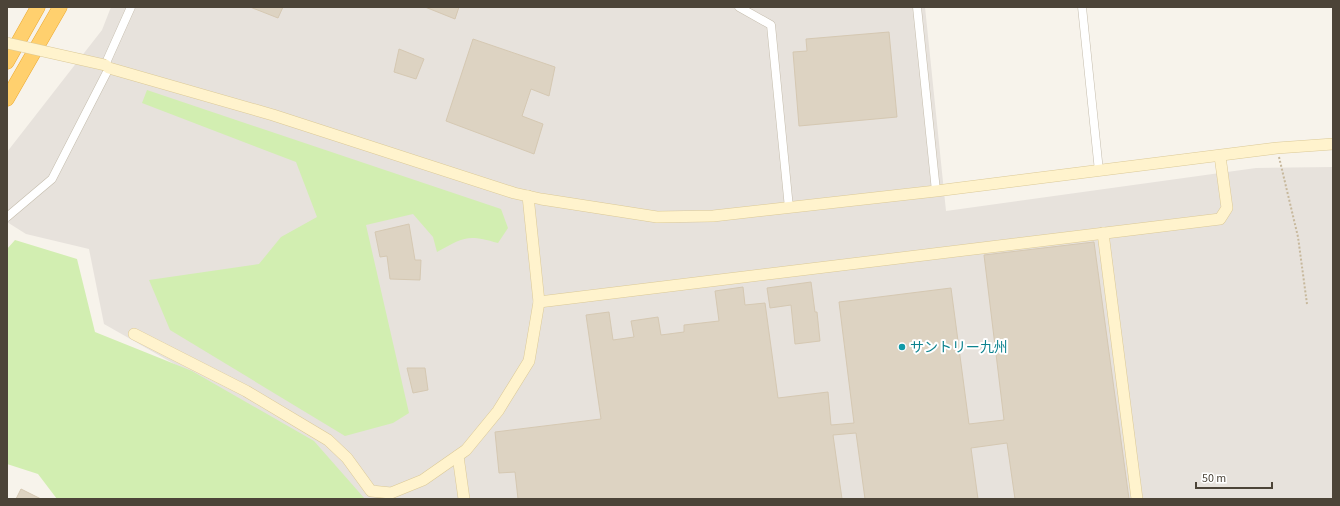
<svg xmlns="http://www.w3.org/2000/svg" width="1340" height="506" viewBox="0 0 1340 506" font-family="'Source Sans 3','Noto Sans JP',sans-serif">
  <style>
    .industrial { fill: #e7e2dc }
    .green { fill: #d2eeb1 }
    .building { fill: #ddd3c2; stroke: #d5c8b2 }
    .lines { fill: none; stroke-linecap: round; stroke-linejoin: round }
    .street-casing { stroke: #c4bcac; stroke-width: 9 }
    .secondary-casing { stroke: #dbc997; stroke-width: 12 }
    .highway-casing { stroke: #eca92f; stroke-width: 15 }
    .path { stroke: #c7b89c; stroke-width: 2; stroke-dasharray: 2 2; stroke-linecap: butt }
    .street { stroke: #fff; stroke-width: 8 }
    .secondary { stroke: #fff3cd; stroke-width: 11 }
    .highway { stroke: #ffd06e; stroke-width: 14 }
    .secondary-bridge-casing { stroke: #dbc997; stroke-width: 12; stroke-linecap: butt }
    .secondary-bridge { stroke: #fff3cd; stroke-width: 11 }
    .culture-dot { fill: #0f9aa8; stroke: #fff; stroke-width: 1.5 }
    .labels { text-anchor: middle; stroke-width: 4; stroke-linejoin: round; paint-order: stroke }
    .culture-label { font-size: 14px; fill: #0d838f; stroke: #fff; text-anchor: start }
  </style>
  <rect width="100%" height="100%" fill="#f7f3eb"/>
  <polygon class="industrial" points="111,7 925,7 946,211 1256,168 1333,167 1333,499 356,499 213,386 104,324 89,249 26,234 7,222 7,152 102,30"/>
  <g class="green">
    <path d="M 147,90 L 501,209 L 508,228 L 498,243 C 467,234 464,237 437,252 L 433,237 L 413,214 L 366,225 L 409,413 L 393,423 L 345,436 L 170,330 L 149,280 L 259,264 L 281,237 L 317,217 L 296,162 L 142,103 Z"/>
    <polygon points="15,240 77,259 95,332 192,371 314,441 365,499 57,499 38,474 7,464 7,249"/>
  </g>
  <g class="building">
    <polygon points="250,7 283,7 278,18"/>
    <polygon points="425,7 459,7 455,19"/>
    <polygon points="889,32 897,117 799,126 793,52 807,51 806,39"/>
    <polygon points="473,39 555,67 549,96 531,89 522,116 543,124 534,154 446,121"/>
    <polygon points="399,49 424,59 416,79 394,72"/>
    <polygon points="409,224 415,260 421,260 420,280 390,279 387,256 380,257 375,232"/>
    <polygon points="1094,242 1129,499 1015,499 1007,443 971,448 978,499 865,499 856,433 833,435 842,499 518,499 515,472 499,473 495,432 601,419 586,315 609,312 613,340 634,337 631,321 658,317 661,335 684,332 684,325 719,321 715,291 743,287 745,305 765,303 778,398 828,392 831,425 854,423 839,302 951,288 969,424 1004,420 984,255"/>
    <polygon points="811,282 815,312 817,312 820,341 795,344 791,305 770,308 767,288"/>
    <polygon points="407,368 425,368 428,390 413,393"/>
    <polygon points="21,489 41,499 16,499"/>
  </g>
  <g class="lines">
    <defs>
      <g id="street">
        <polyline points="739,7 771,25 789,208"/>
        <polyline points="917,7 936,191"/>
        <polyline points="1082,7 1099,171"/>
        <polyline points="105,65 131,7"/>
        <polyline points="7,217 52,179 109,68"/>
      </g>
      <g id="secondary">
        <polyline points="105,65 109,68 273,115 514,193 541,199 657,217 713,216 936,191 1277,148 1333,144"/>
        <polyline points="1103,233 1137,499"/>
        <polyline points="539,302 1220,219 1227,208 1220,156"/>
        <polyline points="134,334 246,391 328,440 347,458 371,491 391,493 423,480 466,450 498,411 529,361 539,302 528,196"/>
        <polyline points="458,456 464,499"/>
      </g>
      <g id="highway">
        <polyline points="7,62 38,7"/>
        <polyline points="7,99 60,7"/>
      </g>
    </defs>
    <use href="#street" class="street-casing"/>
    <use href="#secondary" class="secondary-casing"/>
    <use href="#highway" class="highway-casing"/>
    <polyline class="path" points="1279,157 1298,237 1307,304"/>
    <use href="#street" class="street"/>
    <use href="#secondary" class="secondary"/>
    <use href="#highway" class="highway"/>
    <defs>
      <polyline id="secondary-bridge" points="7,43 105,65"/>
    </defs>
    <use href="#secondary-bridge" class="secondary-bridge-casing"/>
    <use href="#secondary-bridge" class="secondary-bridge"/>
  </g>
  <circle class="culture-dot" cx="902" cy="347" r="4"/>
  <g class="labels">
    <g class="culture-label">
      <text x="910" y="352">サントリー九州</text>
    </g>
  </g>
  <rect width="1340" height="506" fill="none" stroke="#4c4438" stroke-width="16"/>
  <path d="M1196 482v6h76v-6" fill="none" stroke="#4c4438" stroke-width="2"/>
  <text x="1202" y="482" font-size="12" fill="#4c4438" stroke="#ffffff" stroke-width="3" paint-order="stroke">50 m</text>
</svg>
